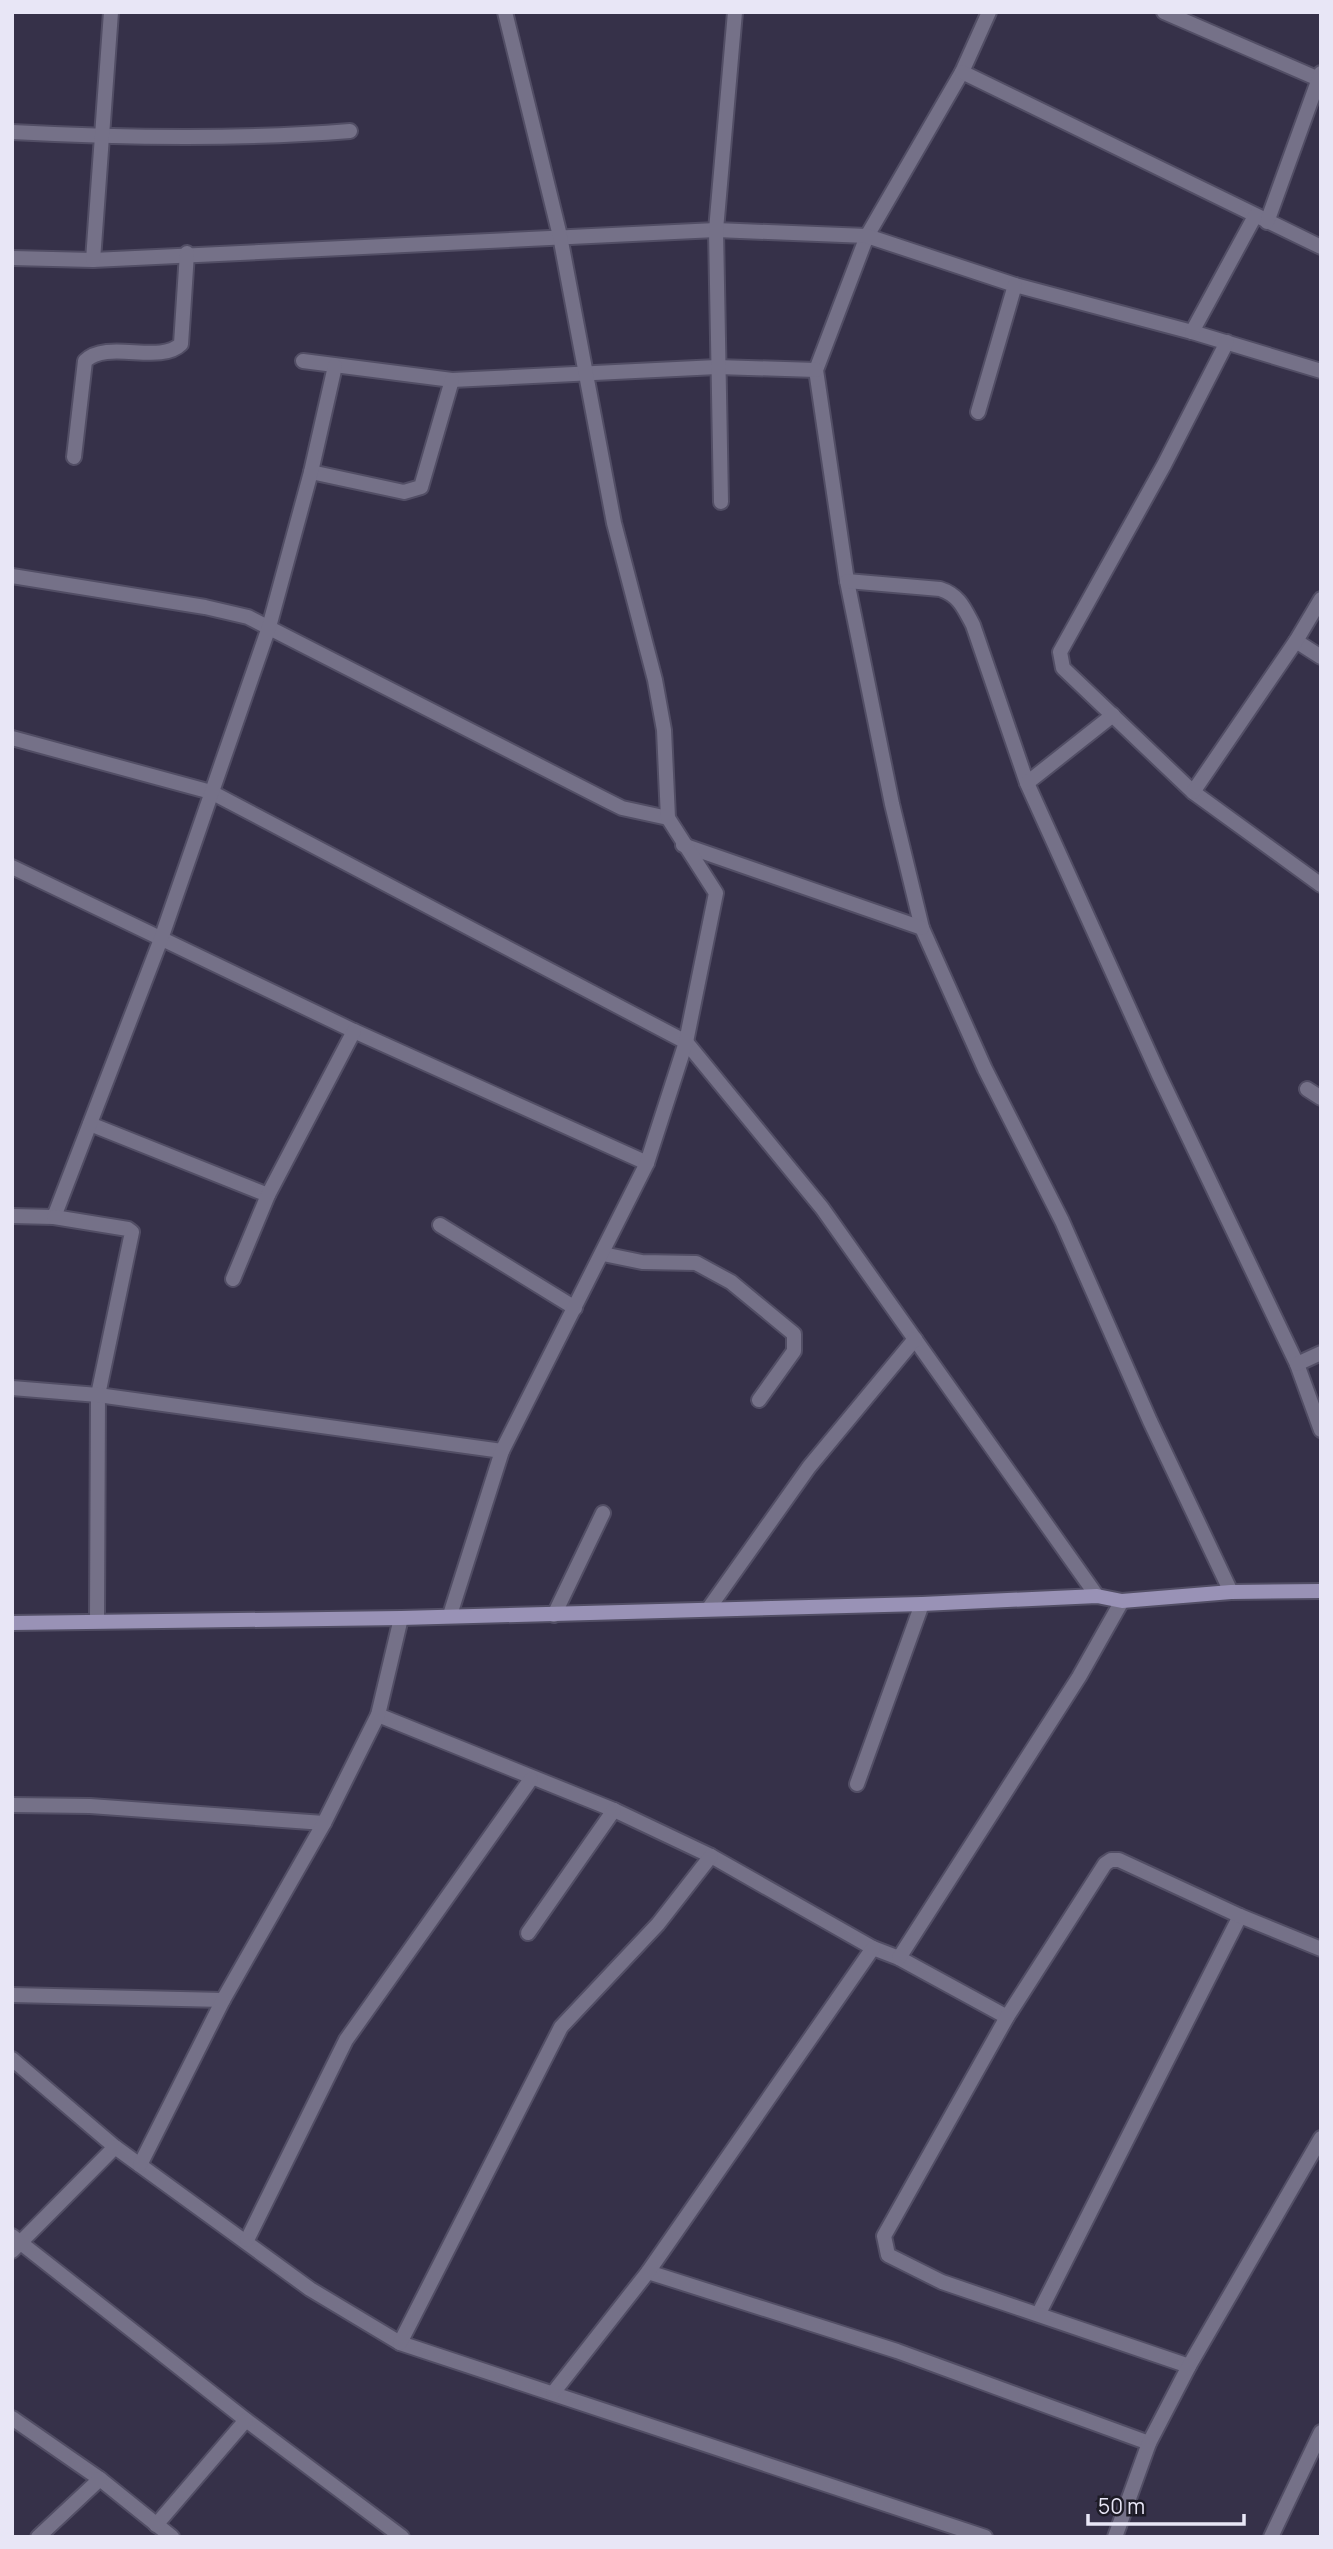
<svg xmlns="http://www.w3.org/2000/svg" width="1333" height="2549" viewBox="0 0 1333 2549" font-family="Manrope,sans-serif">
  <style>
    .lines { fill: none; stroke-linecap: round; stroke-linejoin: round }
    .street-casing { stroke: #524e65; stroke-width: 18 }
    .secondary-casing { stroke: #524e65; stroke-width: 18 }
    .street { stroke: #757188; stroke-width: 14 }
    .secondary { stroke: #9992b6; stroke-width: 14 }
  </style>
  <rect width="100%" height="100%" fill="#363149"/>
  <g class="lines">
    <defs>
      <g id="street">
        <polyline points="989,12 962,72 867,236 816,370 847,581 892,804 922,928 985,1069 1062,1221 1150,1421 1231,1592"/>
        <polyline points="1164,12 1321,80"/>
        <polyline points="962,72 1321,247"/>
        <path d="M 12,132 C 125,138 237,140 350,131"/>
        <polyline points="1267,222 1321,73"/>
        <polyline points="12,258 93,260 716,230 867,236 1015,285 1192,332 1321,371"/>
        <polyline points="93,260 111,12"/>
        <polyline points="1192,332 1255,216"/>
        <polyline points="1227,342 1164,465 1060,652 1063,668 1193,792 1321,885"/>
        <polyline points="303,361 452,380 717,367 816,370"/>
        <polyline points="978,412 1015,285"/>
        <path d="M 74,457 L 85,361 C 107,339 160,365 181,344 L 187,253"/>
        <polyline points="311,472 404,492 421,487 452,380"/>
        <polyline points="721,502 716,230 735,12"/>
        <polyline points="12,576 205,607 248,617 604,799 622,808 668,818"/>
        <path d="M 847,581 L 940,589 C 959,595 964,608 973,625 L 1027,783 L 1159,1075 L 1297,1364 L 1321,1430"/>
        <polyline points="1296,641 1321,657"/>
        <polyline points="12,738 211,792 686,1042 822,1208 1097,1596"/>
        <polyline points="1027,783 1113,715"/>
        <polyline points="1193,792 1296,641 1321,599"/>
        <polyline points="683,845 922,928"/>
        <polyline points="12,867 354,1031 647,1163"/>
        <polyline points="1307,1089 1321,1098"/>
        <polyline points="90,1124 268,1195"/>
        <polyline points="12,1216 54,1217 161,939 269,627 311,472 335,366"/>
        <polyline points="54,1217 128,1229 132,1232 98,1395 97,1620"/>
        <polyline points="440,1225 575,1308"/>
        <polyline points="603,1254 642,1262 696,1263 731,1282 794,1334 794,1351 759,1400"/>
        <polyline points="233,1279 268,1195 354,1031"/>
        <polyline points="1297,1364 1321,1353"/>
        <polyline points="12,1388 98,1395 502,1451"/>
        <polyline points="709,1608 809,1467 915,1339"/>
        <polyline points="450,1615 502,1451 647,1163 686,1042 716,893 668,818 664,730 655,680 614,523 560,236 505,12"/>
        <polyline points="554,1615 603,1513"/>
        <polyline points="378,1715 614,1810 711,1856 873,1948 899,1958 1007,2017"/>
        <polyline points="857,1784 922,1604"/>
        <polyline points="12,1805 90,1806 324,1823"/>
        <polyline points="528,1933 614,1810"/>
        <polyline points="899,1958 1079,1677 1122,1601"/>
        <polyline points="12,1995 223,2000"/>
        <polyline points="12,2059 115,2147 310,2289 400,2343 985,2537"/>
        <polyline points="140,2165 223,2000 324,1823 378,1715 401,1618"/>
        <polyline points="12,2236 246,2420 402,2537"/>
        <polyline points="247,2240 346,2040 531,1779"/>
        <polyline points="12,2251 115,2147"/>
        <polyline points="648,2272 897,2351 1149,2443"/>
        <polyline points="1039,2313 1240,1916"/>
        <polyline points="400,2343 561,2027 658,1924 711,1856"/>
        <polyline points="1189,2366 942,2282 888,2255 884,2236 1007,2017 1105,1864 1111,1860 1119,1860 1240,1916 1321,1949"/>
        <polyline points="553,2393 648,2272 873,1948"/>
        <polyline points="12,2418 100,2479 172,2537"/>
        <polyline points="156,2525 246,2420"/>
        <polyline points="38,2537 100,2479"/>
        <polyline points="1115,2537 1149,2443 1189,2366 1321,2138"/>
        <polyline points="1271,2537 1321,2432"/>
      </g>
      <polyline id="secondary" points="12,1623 401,1618 922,1604 1097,1596 1122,1601 1231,1592 1321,1591"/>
    </defs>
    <use href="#street" class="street-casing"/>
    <use href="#secondary" class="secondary-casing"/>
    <use href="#street" class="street"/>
    <use href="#secondary" class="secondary"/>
  </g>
  <rect width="1333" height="2549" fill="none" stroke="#e8e6f6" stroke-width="28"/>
  <path d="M1088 2514v10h156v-10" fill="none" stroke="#e8e6f6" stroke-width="3.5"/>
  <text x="1098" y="2514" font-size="21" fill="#e8e6f6" stroke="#1d1b26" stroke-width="5" paint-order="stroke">50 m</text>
</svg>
